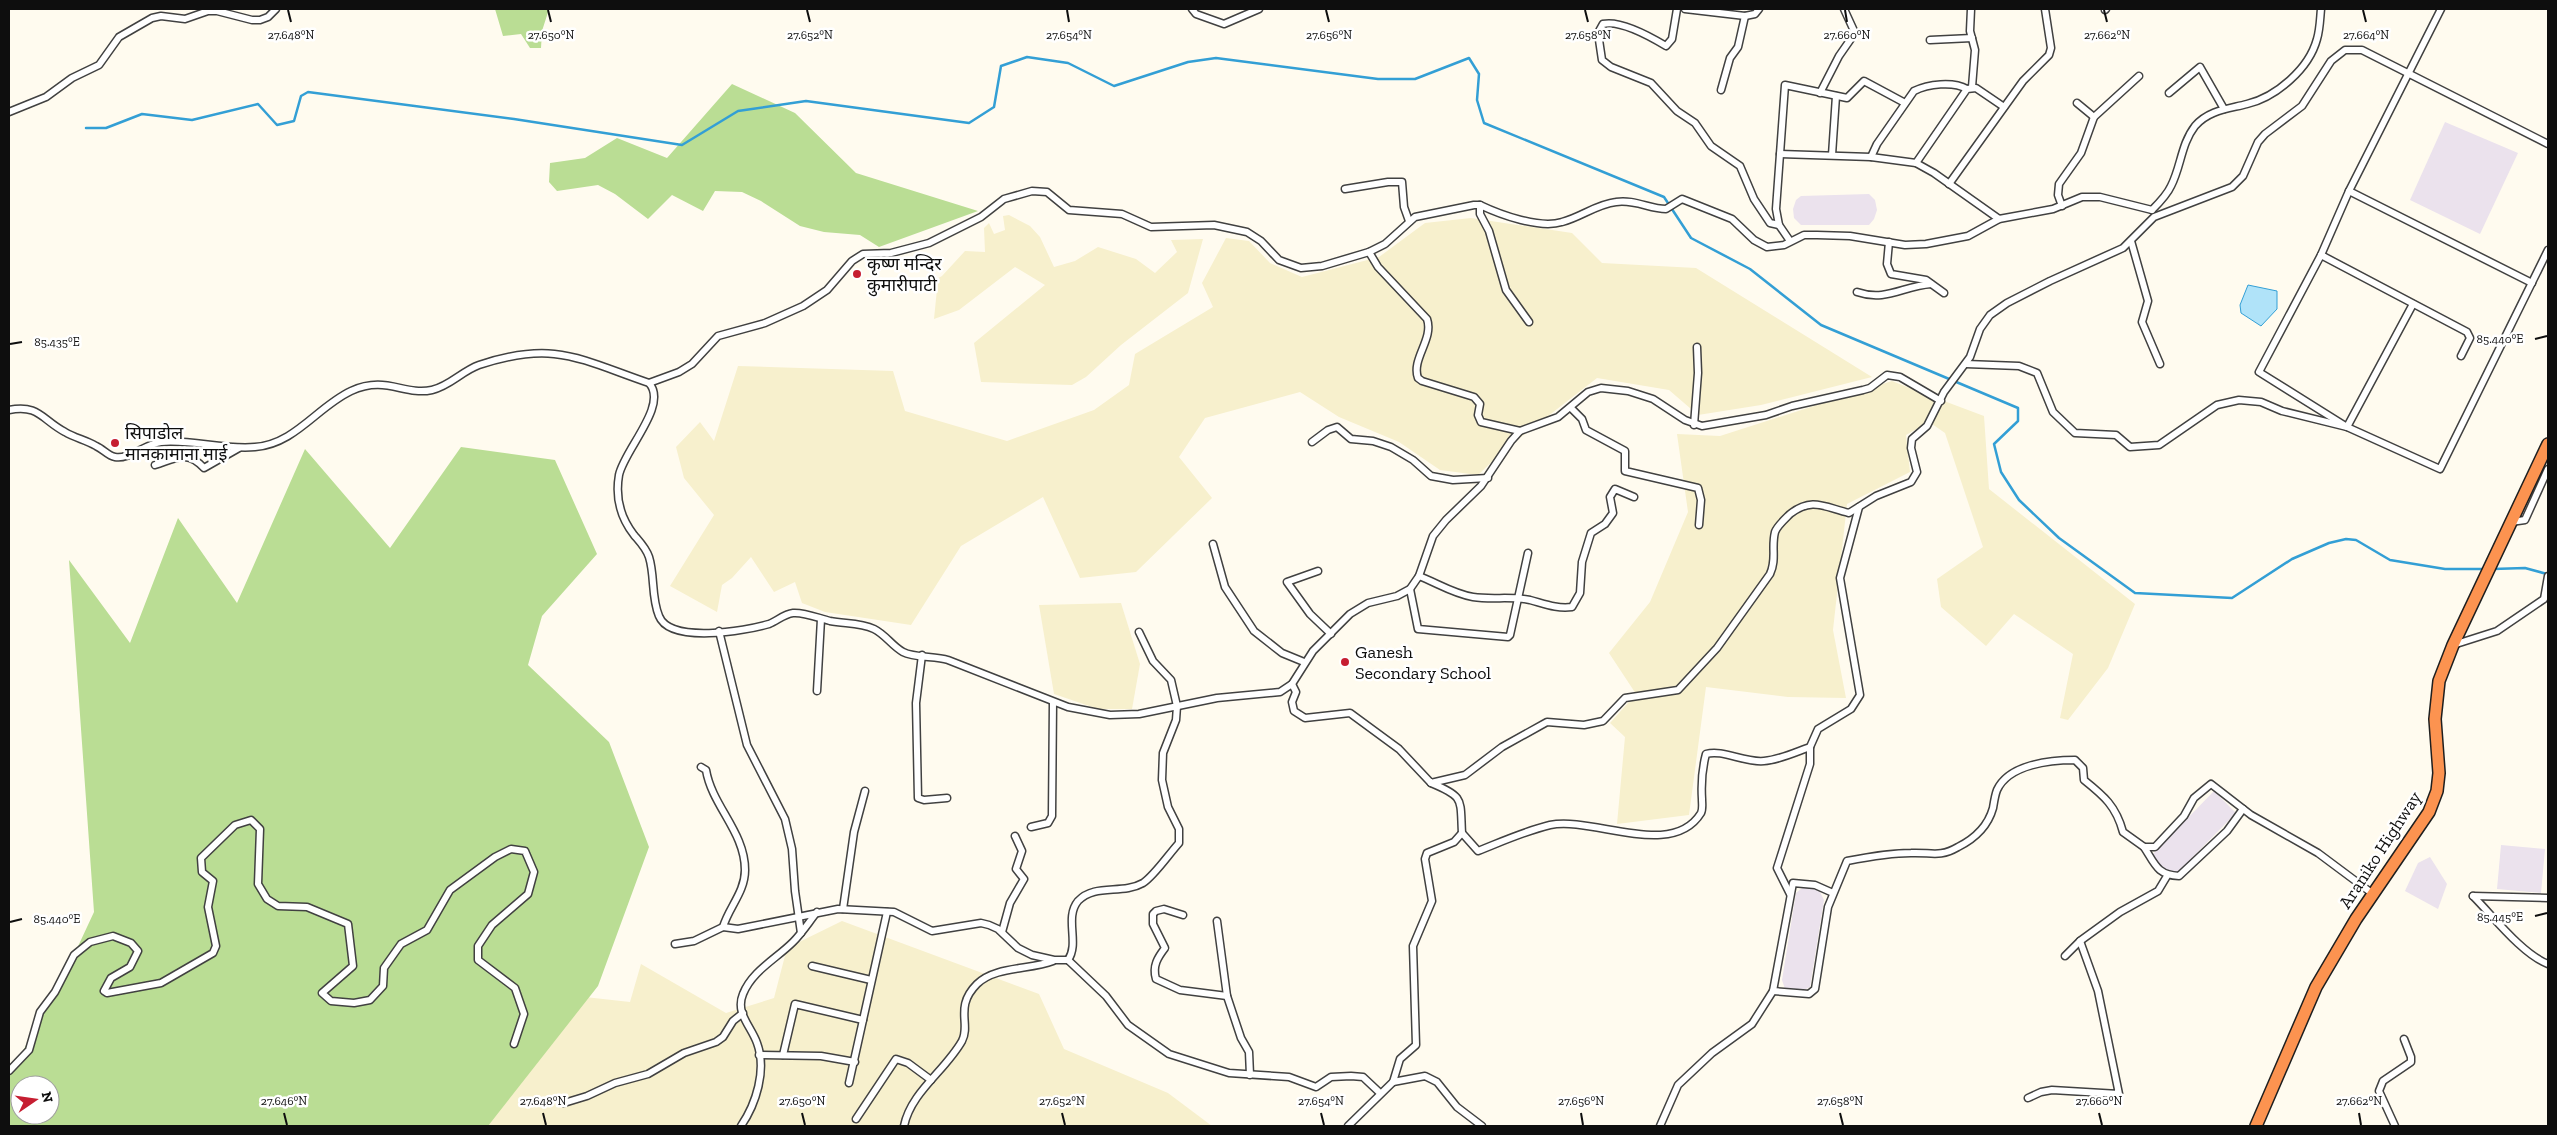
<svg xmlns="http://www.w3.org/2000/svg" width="2557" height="1135" viewBox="0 0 2557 1135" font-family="'Zilla Slab','Noto Sans Devanagari',serif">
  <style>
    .industrial { fill: #ebe2ed }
    .farmland { fill: #f7f0cd }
    .forest { fill: #badd94; fill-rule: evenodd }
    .water { fill: #b0e3f9; stroke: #339fd5 }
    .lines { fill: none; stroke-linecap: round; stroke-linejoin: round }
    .stream { stroke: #339fd5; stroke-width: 2.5 }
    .street-casing { stroke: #414141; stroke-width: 9 }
    .highway-casing { stroke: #1f1f1f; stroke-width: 14 }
    .street { stroke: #fff; stroke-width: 6 }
    .highway { stroke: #fc9350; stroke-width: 11 }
    .ticks { fill: none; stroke: #0e0e0e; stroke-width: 2 }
    .poi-dot { fill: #c61e31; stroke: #fff; stroke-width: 2 }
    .labels { text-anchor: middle; stroke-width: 5; stroke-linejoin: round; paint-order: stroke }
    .poi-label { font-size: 18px; fill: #0e0e0e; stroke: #fff; text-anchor: start }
    .street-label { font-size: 18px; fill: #0e0e0e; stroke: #fff }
    .ticks-label { font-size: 12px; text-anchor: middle; fill: #0e0e0e; stroke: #fff; stroke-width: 5; stroke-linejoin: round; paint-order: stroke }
  </style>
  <rect width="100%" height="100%" fill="#fffbef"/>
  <g class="industrial">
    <polygon points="2445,122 2518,153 2480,234 2410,200"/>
    <polygon points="1869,194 1875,200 1877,210 1874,219 1869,225 1801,225 1794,218 1793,209 1796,200 1801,196"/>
    <polygon points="2214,791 2236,813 2173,877 2151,856"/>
    <polygon points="2501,845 2545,849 2541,893 2497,889"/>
    <polygon points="2430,857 2447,884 2438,909 2405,891 2418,863"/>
    <polygon points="1802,888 1812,888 1820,892 1824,900 1810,987 1802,991 1785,989 1782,980 1796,893"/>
  </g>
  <g class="farmland">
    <polygon points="1009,215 1030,226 1040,237 1054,267 1075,261 1098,247 1136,259 1155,273 1177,252 1171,240 1203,239 1188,293 1121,345 1086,377 1072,385 981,382 974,343 1045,285 1015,267 959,310 934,319 937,289 929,283 942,276 965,251 985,252 984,228 989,223 994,234 1005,230 1003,216"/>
    <polygon points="1471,218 1572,233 1602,263 1696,268 1872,377 1761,405 1698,415 1669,390 1597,378 1502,452 1478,475 1440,470 1399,442 1339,417 1300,392 1205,418 1179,457 1212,498 1136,572 1080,578 1043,497 961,546 911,625 825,612 802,603 795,582 774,592 751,557 732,578 722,585 717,612 670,586 714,515 684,478 676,447 700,422 714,441 738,366 893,371 905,411 1007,441 1094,410 1129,385 1135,354 1213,307 1202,283 1226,238 1249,241 1270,263 1302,277 1379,257 1425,223"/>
    <polygon points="1892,381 1935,398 1927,423 1906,435 1910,472 1847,504 1833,630 1846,698 1788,697 1706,687 1689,815 1617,824 1625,737 1610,723 1636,694 1609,653 1650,602 1688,512 1677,434 1720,436"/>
    <polygon points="1944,401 1984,416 1989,489 2135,604 2108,668 2068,720 2060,718 2073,654 2014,614 1986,646 1941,607 1937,579 1983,547 1945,433 1932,424"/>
    <polygon points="1121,603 1140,664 1132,709 1098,709 1054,694 1039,605"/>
    <polygon points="842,921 1039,994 1064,1049 1168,1093 1212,1126 464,1126 549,993 630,1002 641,964 726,1013 774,998 787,948"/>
  </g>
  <g class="forest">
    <polygon points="495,9 549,9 542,31 541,48 530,48 521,34 503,36"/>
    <polygon points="732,84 795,113 856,173 978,211 879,247 860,235 824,232 800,226 761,201 742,192 715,191 703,211 672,195 648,219 615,194 598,185 557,191 549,182 550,163 585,158 617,138 667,158"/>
    <path d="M 461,447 L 555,460 L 597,554 L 542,616 L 528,665 L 609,742 L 649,847 L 598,986 L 488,1126 L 9,1126 L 9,1077 L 74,955 L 94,912 L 69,560 L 130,643 L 178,518 L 237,603 L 305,449 L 390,548 ZM 20,1085 L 50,1085 L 50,1115 L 20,1115 Z"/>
  </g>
  <polygon class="water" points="2248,285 2277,291 2277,309 2261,326 2241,313 2240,305"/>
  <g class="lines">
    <g class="stream">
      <polyline points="86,128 106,128 142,114 192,120 258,104 277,125 294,121 301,96 308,92 514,119 682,145 738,111 806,101 969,123 994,107 1001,66 1027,57 1068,63 1114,86 1188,62 1216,58 1378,79 1415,79 1469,58 1479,74 1477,100 1484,123 1664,197 1691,238 1750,269 1821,325 2018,408 2018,421 1994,444 2001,472 2019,500 2059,538 2135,593 2232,598 2292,559 2329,543 2346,539 2356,540 2390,560 2445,569 2485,569"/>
      <polyline points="2493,569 2525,568 2547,574"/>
    </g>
    <defs>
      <g id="street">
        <polyline points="1192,9 1196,14 1224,24 1259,9"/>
        <path d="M 1677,9 L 1672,39 L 1666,46 C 1651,37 1620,20 1603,24 L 1598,33 L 1602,60 L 1611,67 L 1651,83 L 1677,111 L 1695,123 L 1711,146 L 1740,166 L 1754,199 L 1770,223 L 1779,225"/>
        <polyline points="1685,9 1745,16 1755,14 1759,9"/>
        <polyline points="1971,9 1970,31 1975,50 1972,87"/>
        <polyline points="2441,9 2349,191 2321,255 2259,372 2347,427 2440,469 2548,250"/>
        <polyline points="2105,10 2106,9"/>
        <polyline points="1930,40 1972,38"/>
        <polyline points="1721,90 1730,58 1738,47 1745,16"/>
        <polyline points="1820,93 1839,56 1855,33 1844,9"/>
        <polyline points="2169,93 2200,67 2224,109"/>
        <polyline points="2077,103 2094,117"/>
        <polyline points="9,112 46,97 72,78 99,65 119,37 152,18 161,16 185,19 208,11 217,11 252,20 260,20 268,17 276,9"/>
        <polyline points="1780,154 1871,157 1916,163 1934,173 1999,219"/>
        <polyline points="1832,155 1836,96"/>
        <path d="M 1871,157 L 1877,144 L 1914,91 C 1928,84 1953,81 1967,89"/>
        <polyline points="1916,163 1967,89 1976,88 2004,107"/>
        <polyline points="1949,184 2023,81 2049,55 2051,48 2045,9"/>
        <polyline points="1345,189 1388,182 1402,182 1404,207 1409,221"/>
        <polyline points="2349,191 2532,283"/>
        <polyline points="1480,205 1480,214 1489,231 1506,290 1529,322"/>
        <polyline points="2062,206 2058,195 2059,184 2081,153 2094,117 2139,76"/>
        <path d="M 2152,210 C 2159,203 2167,195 2171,186 C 2181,167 2181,144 2195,126 C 2209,110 2228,109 2247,104 C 2276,97 2309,69 2317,39 C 2320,29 2320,19 2321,9"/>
        <polyline points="1790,241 1779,225 1776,209 1785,85 1847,98 1864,81 1905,103"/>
        <polyline points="2131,241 2148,301 2142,322 2160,364"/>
        <polyline points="1889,242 1887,264 1891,274 1926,280 1944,293"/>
        <path d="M 1369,252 L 1378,267 L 1427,319 C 1434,339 1411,359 1418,378 L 1422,381 L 1474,397 L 1480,404 L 1478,415 L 1481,422 L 1520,431"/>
        <polyline points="2321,255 2467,332 2470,338 2461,356"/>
        <path d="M 1857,292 C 1886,302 1903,286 1931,284"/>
        <polyline points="1966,364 2019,366 2037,373 2053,412 2075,433 2116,435 2130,447 2159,445 2217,405 2239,400 2261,402 2282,411 2347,427 2413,304"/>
        <path d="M 649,383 L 679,372 L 692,364 L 718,336 L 765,323 L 803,306 L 827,290 L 852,261 L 863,254 L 891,253 L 929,243 L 981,217 L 1004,199 L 1032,191 L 1047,192 L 1069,210 L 1122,214 L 1151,227 L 1214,225 L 1247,232 L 1261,241 L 1279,260 L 1301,268 L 1322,266 L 1369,252 L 1385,244 L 1415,217 L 1474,205 L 1480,205 C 1501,215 1540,229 1562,222 C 1581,217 1597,204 1616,202 C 1634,199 1650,209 1666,209 L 1682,199 L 1732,219 L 1754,240 L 1767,247 L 1784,245 L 1804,235 L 1817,235 L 1850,236 L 1905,245 L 1926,244 L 1968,236 L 1999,219 L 2053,209 L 2082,197 L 2100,197 L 2152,210"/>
        <polyline points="1571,408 1582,419 1586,430 1625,451 1625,471 1698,488 1701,500 1699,525"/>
        <path d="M 9,410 C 39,404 42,420 65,432 C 75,438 86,440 96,446 C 103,449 108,456 115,457 C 128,460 146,444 161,442 C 192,439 223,450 255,447 C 295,444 317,407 351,391 C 386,375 404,396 432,390 C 450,386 462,371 479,365 C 554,340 579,359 649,383 C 669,405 624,450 619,475 C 615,498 620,517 634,535 C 640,542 646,548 649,557 C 655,576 651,597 659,616 C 670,644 745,631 769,624 C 777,621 784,614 793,613 C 804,612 818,618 830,621 C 845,624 860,622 874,629 C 886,635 892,646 903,652 C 914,658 935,656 948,660 L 1068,707 L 1110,715 L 1139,714 L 1217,698 L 1280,692 L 1292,684 L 1313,651 L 1350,614 L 1368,603 L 1397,596 L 1410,589 L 1419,576 L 1433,536 L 1446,520 L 1481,486 L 1511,441 L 1520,431 L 1558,417 L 1588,392 L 1601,388 L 1628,391 L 1653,399 L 1685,420 L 1702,426 L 1766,415 L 1792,406 L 1863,390 L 1870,388 L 1887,375 L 1900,377 L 1941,401"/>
        <polyline points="1694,425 1698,373 1697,347"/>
        <polyline points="1312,442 1328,430 1337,427 1351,439 1373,441 1391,447 1413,460 1431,476 1453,480 1488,478"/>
        <path d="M 155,465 C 177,458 187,450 204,468 L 239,448"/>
        <polyline points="2511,522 2525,520 2548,469"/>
        <polyline points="1213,544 1225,587 1254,631 1282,653 1304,662"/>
        <polyline points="1318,571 1287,582 1310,614 1331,634"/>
        <path d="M 1419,576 C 1437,583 1454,594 1473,597 C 1492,600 1511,596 1530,600 C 1545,604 1557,609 1572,607 L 1580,593 L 1582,562 L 1591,533 L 1605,524 L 1613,513 L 1610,497 L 1615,489 L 1634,497"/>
        <polyline points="1410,589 1418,629 1508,637 1510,635 1528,553"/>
        <polyline points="719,631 747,745 785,819 792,849 795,891 801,933"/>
        <polyline points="2453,645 2497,631 2544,599 2548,576"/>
        <polyline points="922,655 916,703 918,798 924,800 947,798"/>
        <path d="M 1292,684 L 1296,692 L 1292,702 L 1294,711 L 1305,718 L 1350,713 L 1399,749 L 1431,783 L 1465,775 L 1502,747 L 1547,722 L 1584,725 L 1603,721 L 1625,698 L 1678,690 L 1717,648 L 1770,574 C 1777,559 1771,548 1775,532 C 1777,526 1785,519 1790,514 C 1812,497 1824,507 1849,513 L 1876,496 L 1911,482 L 1917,472 L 1911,448 L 1912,439 L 1927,426 L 1944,392 L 1970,357 L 1980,329 L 1990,315 L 2007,303 L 2050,281 L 2123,248 L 2154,217 L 2232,187 L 2243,176 L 2258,142 L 2265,134 L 2302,106 L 2331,61 L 2345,50 L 2362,50 L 2548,144"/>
        <polyline points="817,691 821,619"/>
        <path d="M 701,767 L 706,770 C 712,806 745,832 745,870 C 745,892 729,907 723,927 L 738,929 L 838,909 L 894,912 L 932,931 L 981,923 L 989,925 L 998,929 L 1018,948 L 1032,955 L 1054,960 L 1068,960"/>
        <path d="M 1431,783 C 1465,797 1460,799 1462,833 L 1478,851 C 1501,842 1525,831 1550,825 C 1593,816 1672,860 1701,813 C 1703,809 1702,804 1702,799 C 1701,783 1702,769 1706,754 C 1723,749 1744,763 1764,761 C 1779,760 1796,752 1810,747 L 1818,729 L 1851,709 L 1860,695 L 1840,578 L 1859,507"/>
        <polyline points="1031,827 1048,823 1052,816 1053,702"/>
        <path d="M 2144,847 C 2155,864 2157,875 2179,876 L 2227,831 L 2243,809"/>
        <polyline points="1790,894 1777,868 1810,764 1810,747"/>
        <path d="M 2473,896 C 2493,916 2522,954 2548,964"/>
        <polyline points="2473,896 2548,898"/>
        <polyline points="843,909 854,832 865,791"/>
        <path d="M 1183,915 L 1164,909 L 1156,911 L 1153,914 L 1153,924 L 1165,948 C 1158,957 1152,966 1156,979 L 1180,990 L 1227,996"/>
        <polyline points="1217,921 1227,996 1241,1038 1249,1052 1250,1075"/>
        <polyline points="1002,932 1010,903 1024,879 1016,869 1022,851 1015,836"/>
        <polyline points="675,944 694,941 723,927"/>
        <polyline points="2065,956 2080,941 2120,912 2158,891 2167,876"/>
        <path d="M 1068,960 C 1080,943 1064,918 1078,901 C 1095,883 1122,895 1143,883 C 1154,876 1169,854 1179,843 L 1179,829 L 1168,807 L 1162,780 L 1163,753 L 1176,720 L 1177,706 L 1171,680 L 1153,661 L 1139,632"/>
        <polyline points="1068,960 1106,996 1128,1025 1169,1054 1229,1073 1289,1077 1316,1087 1331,1077 1351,1076 1363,1077 1380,1093"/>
        <polyline points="812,966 871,980"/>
        <path d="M 1773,991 L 1809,994 L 1815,989 L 1828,907 L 1847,861 C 1868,857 1889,853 1911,853 C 1931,852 1939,858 1958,847 C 1974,839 1988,826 1993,808 C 1994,802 1995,795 1997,790 C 2009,764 2051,760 2075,760 L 2083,768 L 2084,780 C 2104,796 2116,806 2123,832 L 2144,847 L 2155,847 L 2184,816 L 2194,798 L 2211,784 L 2251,815 L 2318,853 L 2373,894"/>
        <polyline points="759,1055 821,1056 855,1062"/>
        <polyline points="783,1055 795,1004 863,1020"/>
        <polyline points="9,1071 29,1050 40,1012 55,992 74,955 90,942 113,936 131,943 138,951 130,967 111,978 104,991 107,993 161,983 213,953 216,946 208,907 213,881 202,872 201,858 235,825 251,820 260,829 258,884 267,899 278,906 307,907 348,924 353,966 322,993 331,1001 354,1003 370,1000 383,986 384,968 401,944 427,930 450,890 495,857 511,849 525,851 534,872 528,894 492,925 478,946 478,960 515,988 524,1014 514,1044"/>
        <polyline points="1393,1082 1425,1076 1437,1082 1457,1107 1482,1126"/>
        <polyline points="849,1083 887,912"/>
        <polyline points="2028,1098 2041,1092 2052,1090 2119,1094 2098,991 2080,941"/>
        <polyline points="564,1103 587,1096 615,1083 648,1074 684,1053 716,1042 723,1037 733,1021 743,1013"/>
        <polyline points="856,1119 896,1059 908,1063 931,1080"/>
        <path d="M 741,1126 C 756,1104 767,1070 757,1043 C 751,1026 735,1013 743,994 C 752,971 776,959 793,942 C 802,933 809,922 817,912"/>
        <path d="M 904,1126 C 911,1092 945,1071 962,1041 C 971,1024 954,1007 977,984 C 995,966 1030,970 1053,961"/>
        <polyline points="1348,1126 1393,1082 1400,1059 1416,1045 1413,946 1432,901 1425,859 1427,853 1454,842 1462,833"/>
        <polyline points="1660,1126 1678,1085 1712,1053 1752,1024 1773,991 1793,883 1815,885 1833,893"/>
        <polyline points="2395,1126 2379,1091 2383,1081 2411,1062 2411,1057 2404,1039"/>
      </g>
      <polyline id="highway" points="2256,1126 2316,987 2356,919 2429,812 2437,791 2439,773 2435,719 2439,681 2453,645 2548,444"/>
    </defs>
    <use href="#street" class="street-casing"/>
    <use href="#highway" class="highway-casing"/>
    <use href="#street" class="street"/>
    <use href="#highway" class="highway"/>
  </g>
  <path class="ticks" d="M 288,10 L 291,22M 548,10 L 551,22M 807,10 L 810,22M 1067,10 L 1069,22M 1326,10 L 1329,22M 1585,10 L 1588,22M 1845,10 L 1847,22M 2104,10 L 2107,22M 2363,10 L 2366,22M 2535,339 L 2547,336M 10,344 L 22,342M 2535,916 L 2547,913M 10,922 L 22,919M 284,1113 L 287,1125M 543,1113 L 546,1125M 802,1113 L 805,1125M 1062,1113 L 1065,1125M 1321,1113 L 1324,1125M 1581,1113 L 1583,1125M 1840,1113 L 1843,1125M 2099,1113 L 2102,1125M 2359,1113 L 2361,1125"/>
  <g class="poi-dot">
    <circle cx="857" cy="274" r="5"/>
    <circle cx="115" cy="443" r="5"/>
    <circle cx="1345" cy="662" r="5"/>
  </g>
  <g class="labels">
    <g class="poi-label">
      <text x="867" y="270">कृष्ण मन्दिर<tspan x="867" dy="21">कुमारीपाटी</tspan></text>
      <text x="125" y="439">सिपाडोल<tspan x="125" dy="21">मानकामाना माई</tspan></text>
      <text x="1355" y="658">Ganesh<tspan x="1355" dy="21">Secondary School</tspan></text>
    </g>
    <g class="street-label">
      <text transform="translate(2380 850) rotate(-57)" y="6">Araniko Highway</text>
    </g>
  </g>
  <g class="ticks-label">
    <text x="291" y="39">27.648°N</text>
    <text x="551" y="39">27.650°N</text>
    <text x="810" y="39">27.652°N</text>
    <text x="1069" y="39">27.654°N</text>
    <text x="1329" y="39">27.656°N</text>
    <text x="1588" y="39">27.658°N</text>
    <text x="1847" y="39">27.660°N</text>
    <text x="2107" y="39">27.662°N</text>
    <text x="2366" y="39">27.664°N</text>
    <text x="2500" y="343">85.440°E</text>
    <text x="57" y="346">85.435°E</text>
    <text x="2500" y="921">85.445°E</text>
    <text x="57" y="923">85.440°E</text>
    <text x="284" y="1105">27.646°N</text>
    <text x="543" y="1105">27.648°N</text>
    <text x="802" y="1105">27.650°N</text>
    <text x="1062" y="1105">27.652°N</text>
    <text x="1321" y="1105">27.654°N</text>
    <text x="1581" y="1105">27.656°N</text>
    <text x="1840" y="1105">27.658°N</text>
    <text x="2099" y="1105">27.660°N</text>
    <text x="2359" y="1105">27.662°N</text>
  </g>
  <rect width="2557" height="1135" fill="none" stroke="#0e0e0e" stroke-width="20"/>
  <g transform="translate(35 1100) rotate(77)"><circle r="24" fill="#ffffff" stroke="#9f9f9f"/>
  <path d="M0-4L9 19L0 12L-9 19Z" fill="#c61e31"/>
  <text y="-8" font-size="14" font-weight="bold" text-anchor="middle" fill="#0e0e0e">N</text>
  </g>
</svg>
